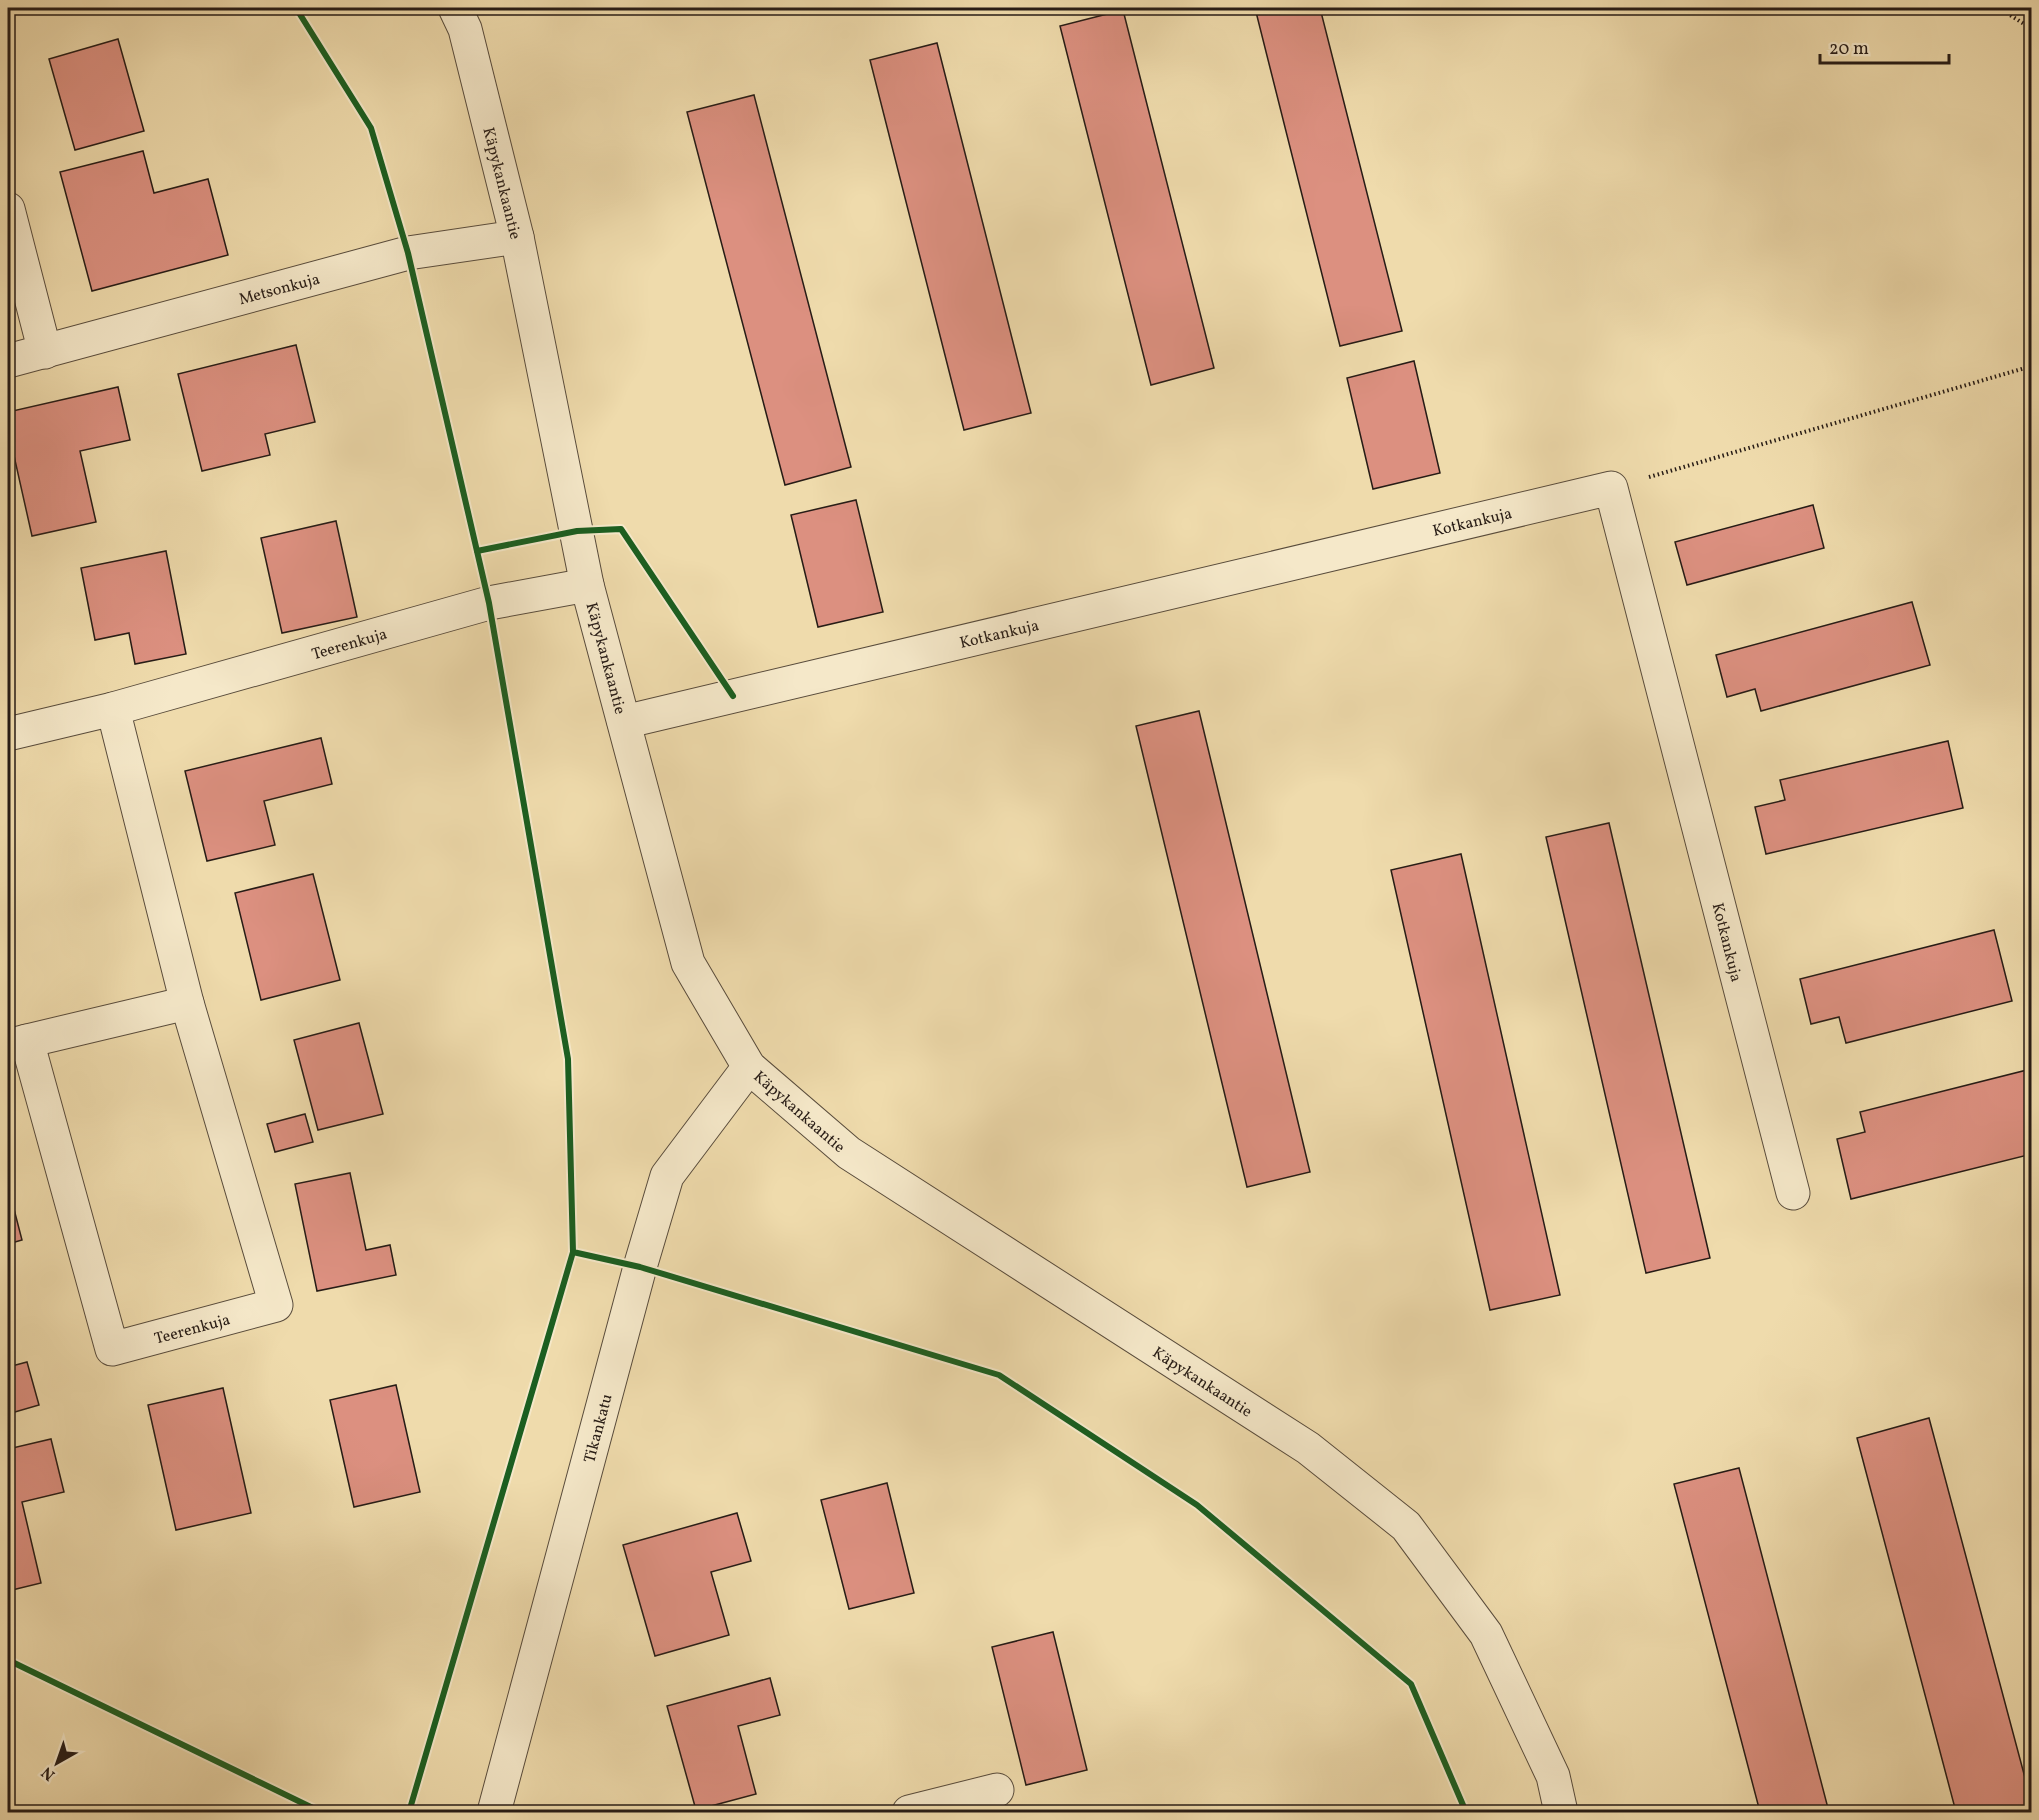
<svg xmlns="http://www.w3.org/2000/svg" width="2039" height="1820" viewBox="0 0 2039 1820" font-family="Vollkorn,serif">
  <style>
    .building { fill: #dc9080; stroke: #271c16; stroke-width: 1.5 }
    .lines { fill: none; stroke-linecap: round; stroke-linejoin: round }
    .minor-casing { stroke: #594c3c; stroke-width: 35 }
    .path { stroke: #271c16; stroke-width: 4; stroke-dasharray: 1.5 3; stroke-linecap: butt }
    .minor { stroke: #f5e8c9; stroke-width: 33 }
    .cycleway-casing { stroke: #f5e8c9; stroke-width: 10 }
    .cycleway { stroke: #1b5e20; stroke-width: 6 }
    .labels { text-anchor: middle; stroke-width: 4.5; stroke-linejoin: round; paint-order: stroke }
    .street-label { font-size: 16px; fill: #271c16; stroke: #f5e8c9 }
  </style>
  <rect width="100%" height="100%" fill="#efdbac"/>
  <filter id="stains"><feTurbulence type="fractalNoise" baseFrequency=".00333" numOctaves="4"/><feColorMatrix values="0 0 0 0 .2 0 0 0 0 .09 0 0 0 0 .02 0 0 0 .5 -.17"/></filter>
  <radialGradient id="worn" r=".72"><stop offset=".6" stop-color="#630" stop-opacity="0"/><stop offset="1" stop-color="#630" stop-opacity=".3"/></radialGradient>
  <g class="building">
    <polygon points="1255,8 1320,8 1402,331 1340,346"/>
    <polygon points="1123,10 1214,368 1151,385 1060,26"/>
    <polygon points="118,39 144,131 75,150 49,59"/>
    <polygon points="937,43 1031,413 964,430 870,60"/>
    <polygon points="754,95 851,467 785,485 687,112"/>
    <polygon points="143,151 154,193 208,179 228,255 92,291 60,172"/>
    <polygon points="296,345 315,422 265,434 270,455 202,471 178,374"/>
    <polygon points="1414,361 1440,473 1373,489 1347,378"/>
    <polygon points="118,387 130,440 80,451 96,522 32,536 8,429 8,412"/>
    <polygon points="856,500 883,612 818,627 791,515"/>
    <polygon points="1813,505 1824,548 1687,585 1675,542"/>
    <polygon points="336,521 357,617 282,633 261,538"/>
    <polygon points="166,551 186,654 135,664 129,633 95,640 81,568"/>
    <polygon points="1912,602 1930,665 1761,711 1755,689 1727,697 1716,655"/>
    <polygon points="1199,711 1310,1172 1247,1187 1136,726"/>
    <polygon points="321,738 332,784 264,801 275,845 207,861 185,771"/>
    <polygon points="1948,741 1963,808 1766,854 1755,807 1785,800 1780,780"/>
    <polygon points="1609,823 1710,1258 1646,1273 1546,837"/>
    <polygon points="1461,854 1560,1295 1490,1310 1391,870"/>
    <polygon points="313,874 340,980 261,1000 235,893"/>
    <polygon points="1994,930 2012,1001 1846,1043 1839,1017 1811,1024 1800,979"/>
    <polygon points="359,1023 383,1114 318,1130 294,1040"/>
    <polygon points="2027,1070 2032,1085 2032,1154 1851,1199 1837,1139 1865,1132 1860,1112"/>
    <polygon points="305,1114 313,1142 275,1152 267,1124"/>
    <polygon points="350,1173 366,1250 390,1245 396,1275 317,1291 295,1184"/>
    <polygon points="8,1186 22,1240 8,1244"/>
    <polygon points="27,1362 39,1405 8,1414 8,1367"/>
    <polygon points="396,1385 420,1492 354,1507 330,1400"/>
    <polygon points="223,1388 251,1513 176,1530 148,1405"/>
    <polygon points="1929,1418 2032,1804 2032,1812 1956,1812 1857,1438"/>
    <polygon points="51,1439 64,1492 22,1502 41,1583 8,1591 8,1449"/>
    <polygon points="1739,1468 1829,1812 1760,1812 1674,1484"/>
    <polygon points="887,1483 914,1593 849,1609 821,1500"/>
    <polygon points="737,1513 751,1561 711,1572 729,1635 655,1656 623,1545"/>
    <polygon points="1053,1632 1087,1770 1026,1785 992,1647"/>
    <polygon points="770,1678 780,1715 738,1726 756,1794 696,1810 667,1706"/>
  </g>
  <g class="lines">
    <defs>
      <g id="minor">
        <polyline points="455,8 465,29 517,237 587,585 688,963 749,1067 849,1153 1308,1448 1406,1526 1486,1634 1553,1776 1561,1812"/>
        <polyline points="8,209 45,352"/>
        <polyline points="8,361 408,253 517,237"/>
        <polyline points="624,722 1611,488 1793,1193"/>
        <polyline points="8,734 113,709 489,603 587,585"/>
        <polyline points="27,1041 187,1003"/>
        <polyline points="8,1046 27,1041 112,1349 276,1305 187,1003 113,709"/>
        <polyline points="494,1812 640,1267 667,1176 749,1067"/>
        <polyline points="909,1812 997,1790"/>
      </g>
    </defs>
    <use href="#minor" class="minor-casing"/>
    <g class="path">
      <polyline points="1999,8 2032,29"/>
      <polyline points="1649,477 2032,366"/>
    </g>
    <use href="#minor" class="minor"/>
    <defs>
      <g id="cycleway">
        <polyline points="296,8 371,128 408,253 489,603 568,1059 573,1252 640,1267 999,1375 1197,1505 1411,1684 1466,1812"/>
        <polyline points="477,551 577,531 621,529 733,696"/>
        <polyline points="8,1660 321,1812"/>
        <polyline points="409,1812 573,1252"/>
      </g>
    </defs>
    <use href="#cycleway" class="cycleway-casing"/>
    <use href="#cycleway" class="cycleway"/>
  </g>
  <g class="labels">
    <g class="street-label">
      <text transform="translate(503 183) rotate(76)" y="6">Käpykankaantie</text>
      <text transform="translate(279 288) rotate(-15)" y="6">Metsonkuja</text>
      <text transform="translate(1472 521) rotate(-13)" y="6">Kotkankuja</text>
      <text transform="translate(999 633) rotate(-13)" y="6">Kotkankuja</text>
      <text transform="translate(349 643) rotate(-16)" y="6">Teerenkuja</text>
      <text transform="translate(607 658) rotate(75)" y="6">Käpykankaantie</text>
      <text transform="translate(1728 942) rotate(76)" y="6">Kotkankuja</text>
      <text transform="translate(800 1111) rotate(41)" y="6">Käpykankaantie</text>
      <text transform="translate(192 1328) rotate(-15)" y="6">Teerenkuja</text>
      <text transform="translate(1203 1381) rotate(33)" y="6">Käpykankaantie</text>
      <text transform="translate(597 1428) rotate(-75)" y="6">Tikankatu</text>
    </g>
  </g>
  <rect width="2039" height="1820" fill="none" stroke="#efdbac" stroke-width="30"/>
  <rect x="9" y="9" width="2021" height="1802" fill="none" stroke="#271c16" stroke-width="3"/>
  <rect x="15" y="15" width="2009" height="1790" fill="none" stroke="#271c16" stroke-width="1.5"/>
  <g transform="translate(57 1763) rotate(220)" stroke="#f5e8c9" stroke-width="4.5" paint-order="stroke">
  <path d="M0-4.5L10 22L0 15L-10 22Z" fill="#271c16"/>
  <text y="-9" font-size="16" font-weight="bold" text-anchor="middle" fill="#271c16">N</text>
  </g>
  <path d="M1820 54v9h129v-9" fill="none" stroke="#271c16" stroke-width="3"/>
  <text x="1829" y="54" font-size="18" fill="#271c16" stroke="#f5e8c9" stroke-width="4.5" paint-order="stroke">20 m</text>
  <rect width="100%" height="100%" filter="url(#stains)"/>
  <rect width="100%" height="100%" fill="url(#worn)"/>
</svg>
